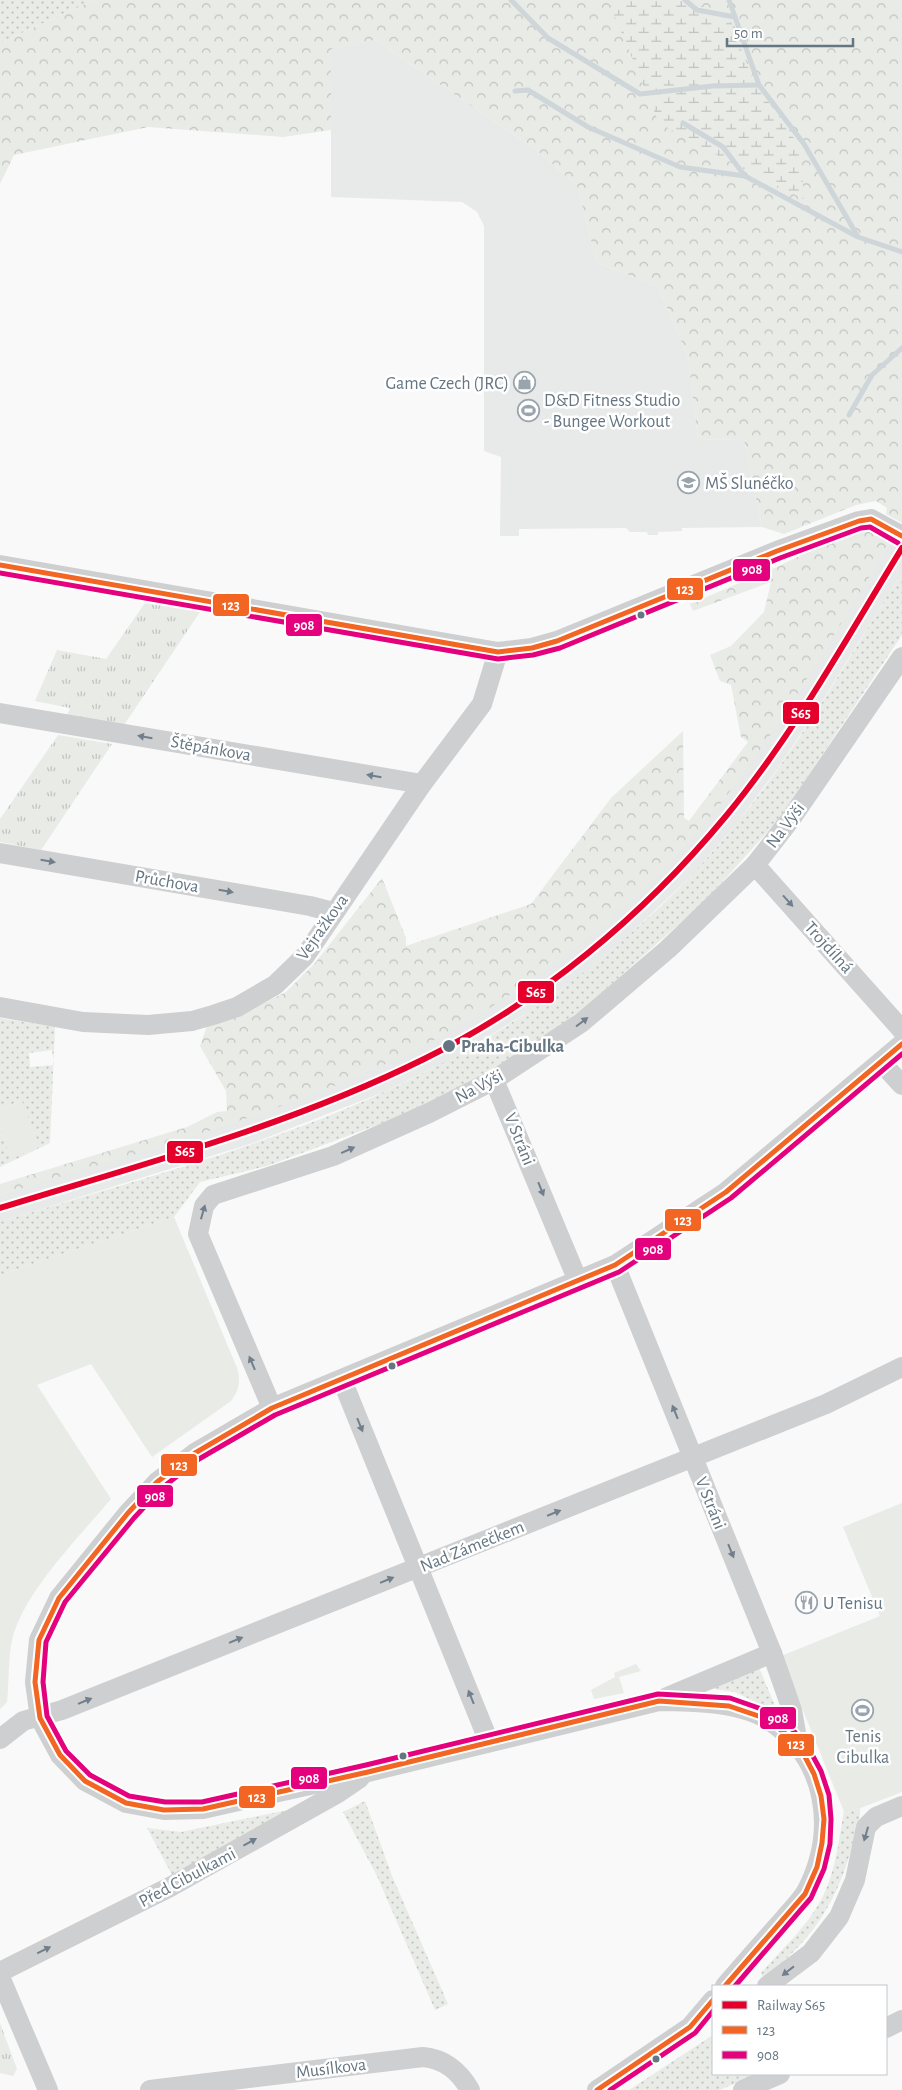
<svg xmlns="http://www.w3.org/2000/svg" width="902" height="2090" viewBox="0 0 902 2090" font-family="'Alegreya Sans',sans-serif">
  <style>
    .built { fill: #e8e9e9 }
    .grass { fill: url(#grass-dots); fill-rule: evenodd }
    .forest { fill: url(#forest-crowns) }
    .wetland { fill: url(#wetland-marsh) }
    .park { fill: url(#park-tufts) }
    .garden { fill: #e8ebe6 }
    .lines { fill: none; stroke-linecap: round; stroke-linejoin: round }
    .stream { stroke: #ced6d9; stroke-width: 5 }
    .street { stroke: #cecfd0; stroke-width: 20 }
    .bus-1-casing { stroke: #fff; stroke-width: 9 }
    .bus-2-casing { stroke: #fff; stroke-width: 9 }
    .bus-1 { stroke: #f26522; stroke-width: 5 }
    .bus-2 { stroke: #e5007d; stroke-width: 5 }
    .rail-1-casing { stroke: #fff; stroke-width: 10 }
    .rail-1 { stroke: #e4002b; stroke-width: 6 }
    .oneway { fill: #707f8b }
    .bus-dot { fill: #657683; stroke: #fff; stroke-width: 2 }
    .labels { text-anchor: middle; stroke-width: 5; stroke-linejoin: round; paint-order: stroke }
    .poi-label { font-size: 18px; fill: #657683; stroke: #fff; text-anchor: start }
    .street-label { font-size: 18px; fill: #657683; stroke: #fff }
    .stop-label { font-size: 18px; font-weight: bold; fill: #657683; stroke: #fff; text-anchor: start }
    .line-badge { stroke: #fff; stroke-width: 2 }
    .badge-label { font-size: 14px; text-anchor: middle; font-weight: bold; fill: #fff }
  </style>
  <defs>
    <pattern id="grass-dots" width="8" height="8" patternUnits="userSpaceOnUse" patternTransform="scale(1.25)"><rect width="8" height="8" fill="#e8ebe6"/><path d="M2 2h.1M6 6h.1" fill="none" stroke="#c0c3c0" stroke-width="1.8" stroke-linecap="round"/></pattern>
    <pattern id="forest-crowns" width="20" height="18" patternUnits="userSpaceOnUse" patternTransform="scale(1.25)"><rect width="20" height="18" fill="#e8ebe6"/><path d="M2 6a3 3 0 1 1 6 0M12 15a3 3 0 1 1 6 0" fill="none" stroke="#c0c3c0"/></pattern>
    <pattern id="wetland-marsh" width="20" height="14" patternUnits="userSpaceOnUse" patternTransform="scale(1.25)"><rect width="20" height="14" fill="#e8ebe6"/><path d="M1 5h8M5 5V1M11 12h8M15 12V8" fill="none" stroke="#c0c3c0"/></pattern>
    <pattern id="park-tufts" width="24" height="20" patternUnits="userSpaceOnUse" patternTransform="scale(1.25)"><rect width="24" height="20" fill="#e8ebe6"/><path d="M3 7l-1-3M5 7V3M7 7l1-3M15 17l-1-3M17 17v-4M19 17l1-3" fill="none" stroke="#c0c3c0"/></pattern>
  </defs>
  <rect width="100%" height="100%" fill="#f9f9f9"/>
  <g class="built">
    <polygon points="375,40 539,152 577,186 597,263 658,286 688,357 698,439 744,440 762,527 682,528 682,531 658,532 658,535 648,535 647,532 630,532 626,528 519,529 519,536 500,536 501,457 484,451 484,226 477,212 462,202 331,197 331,49"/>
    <polygon points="902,523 902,572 818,708 778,768 737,823 694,873 626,938 582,974 536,1007 455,1057 384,1092 253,1143 0,1222 0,1195 245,1119 373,1069 443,1035 493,1005 610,919 675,855 717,807 797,694"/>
  </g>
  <g class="grass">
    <polygon points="0,0 94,0 0,43"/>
    <path d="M 902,572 L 902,635 L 780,818 L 706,900 L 580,1012 L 522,1052 L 420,1109 L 267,1166 L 200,1182 L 174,1217 L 0,1275 L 0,1222 C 128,1182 262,1148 384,1092 C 519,1030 643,940 736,824 C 800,746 849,657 902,572 Z"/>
    <path d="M 0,1018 L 55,1027 L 50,1143 L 0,1167 L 0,1128 L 11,1158 L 22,1101 L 0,1109 ZM 52,1050 L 54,1065 L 30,1067 L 29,1053 Z"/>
    <polygon points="758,1665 778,1713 735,1692 707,1688"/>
    <polygon points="365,1801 392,1876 448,2004 435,2010 377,1876 343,1812"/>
    <polygon points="302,1807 172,1875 147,1828 181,1832"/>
    <path d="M 860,1808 C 861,1819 855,1832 853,1842 C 839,1899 812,1943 763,1977 L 761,1973 C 782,1949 810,1924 824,1894 C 836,1868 839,1839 844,1811 L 845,1814 Z"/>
    <polygon points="713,2035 713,2074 757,2074 720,2090 629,2090"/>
  </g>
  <g class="forest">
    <polygon points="94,0 902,0 902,523 886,514 887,508 876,501 856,505 784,534 762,527 744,440 698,439 688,357 658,286 597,263 577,186 539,152 375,40 331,49 331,130 283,137 148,127 14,155 0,184 0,43"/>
    <path d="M 861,526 L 875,531 L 891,541 C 836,631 783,724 718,807 C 628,920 504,1012 372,1070 C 252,1123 125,1156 0,1195 L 0,1184 L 187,1127 L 217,1112 L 227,1111 L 226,1091 L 200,1046 L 207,1026 L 239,1015 L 286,992 L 315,963 L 382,878 L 406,938 L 406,946 L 531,904 L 611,798 L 683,731 L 684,818 L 689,821 L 748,742 L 741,737 L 731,685 L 720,681 L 710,655 L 731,646 L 764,612 L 771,582 L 693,611 L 690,604 L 777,567 Z"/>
  </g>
  <polygon class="wetland" points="608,0 691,0 731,22 753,80 800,147 804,199 724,159 659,123"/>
  <g class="park">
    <polygon points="145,603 200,612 122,728 66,718 70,708 35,701 57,650 106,659"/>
    <polygon points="58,735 112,744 41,850 0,842 0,819"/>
    <polygon points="0,2023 17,2069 13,2076 0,2073"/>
  </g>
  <g class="garden">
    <polygon points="22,1101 40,1147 11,1158 0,1128 0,1109"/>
    <path d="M 174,1217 L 237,1368 C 241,1380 239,1391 231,1401 L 152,1457 L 91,1364 L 37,1385 L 111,1499 C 79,1537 23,1593 12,1640 C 8,1660 9,1682 7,1702 L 0,1709 L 0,1275 Z"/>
    <polygon points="902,1503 902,1792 845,1814 781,1656 880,1616 843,1527"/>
    <polygon points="636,1664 641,1671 619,1677 624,1693 594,1699 591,1690 615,1677 614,1673"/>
  </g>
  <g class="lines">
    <g class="stream">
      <polyline points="511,0 548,38 640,94 713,86 759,85"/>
      <polyline points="685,0 697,10 735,17"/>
      <polyline points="729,0 759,85 804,144 857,235"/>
      <polyline points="515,91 528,90 588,127 680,167 745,176 858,237 902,252"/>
      <polyline points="683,123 723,147 745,176"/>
      <polyline points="849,415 872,375 902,348"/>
    </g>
    <g class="street">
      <polyline points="0,565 498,652 532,648 557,641 777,551 859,521 871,519 902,536"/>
      <polyline points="0,713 422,784"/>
      <polyline points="0,853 310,906 333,912"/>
      <polyline points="755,865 902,1030"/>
      <polyline points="0,1007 83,1022 148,1025 192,1021 213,1015 237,1007 275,985 305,956 422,784 482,704 498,652"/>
      <polyline points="881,1062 902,1085"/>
      <polyline points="494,1080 578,1281"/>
      <polyline points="615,1265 772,1653 792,1710 798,1744"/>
      <polyline points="342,1380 489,1742"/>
      <polyline points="272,1408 198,1234 204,1206 213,1195 333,1156 429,1113 494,1080 581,1023 668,949 755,865 790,820 902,657"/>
      <polyline points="665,1698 772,1653"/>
      <polyline points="0,1739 23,1721 62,1710 826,1404 902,1367"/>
      <polyline points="0,1972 170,1887 338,1793 360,1778"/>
      <polyline points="0,1977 48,2090"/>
      <path d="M 725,1986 C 744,1964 763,1942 783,1920 C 790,1911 801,1901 807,1890 C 838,1829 827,1757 767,1719 C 738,1702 691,1701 659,1701 L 368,1772 L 203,1809 L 164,1810 L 126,1803 L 85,1781 L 60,1755 L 40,1718 L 35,1682 L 39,1640 L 59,1598 L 128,1513 L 157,1482 L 195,1453 L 272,1408 L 615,1265 L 726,1192 L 902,1044"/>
      <polyline points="767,1986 811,1953 839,1917 855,1880 866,1827 876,1817 902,1806"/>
      <polyline points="886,2028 902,2020"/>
      <path d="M 150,2090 L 423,2057 C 445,2059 459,2071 470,2090"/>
      <polyline points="597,2090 690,2027 713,2000"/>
      <polyline points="743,2090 780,2074"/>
    </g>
    <defs>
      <g id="bus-1">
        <polyline points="0,565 498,652 532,648 557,641 777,551 859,521 871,519 902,536"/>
        <polyline points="725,1986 805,1894 817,1867 822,1843 824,1819 821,1796 814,1774 803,1753 787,1735 767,1719 729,1706 659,1701 368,1772 203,1809 164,1810 126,1803 85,1781 60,1755 40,1718 35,1682 39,1640 59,1598 128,1513 157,1482 195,1453 272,1408 615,1265 726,1192 902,1044"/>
        <polyline points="597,2090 690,2027 713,2000"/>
      </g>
      <g id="bus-2">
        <polyline points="0,573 498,659 533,655 560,648 780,558 861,528 870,527 898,543"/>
        <polyline points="735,1986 811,1898 824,1869 830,1844 831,1819 829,1795 821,1771 809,1749 793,1730 770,1712 730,1698 658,1694 366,1765 202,1802 165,1802 129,1796 90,1775 66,1751 47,1716 43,1682 46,1642 65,1602 134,1518 162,1488 199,1459 275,1415 619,1272 731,1198 902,1054"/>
        <polyline points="610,2090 695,2033 713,2011"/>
      </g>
    </defs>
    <use href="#bus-1" class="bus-1-casing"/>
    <use href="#bus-2" class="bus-2-casing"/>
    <use href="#bus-1" class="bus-1"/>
    <use href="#bus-2" class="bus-2"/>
    <defs>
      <path id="rail-1" d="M 0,1208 C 143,1164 289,1126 424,1059 C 540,1002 643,916 726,816 C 794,734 846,639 902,548"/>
    </defs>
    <use href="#rail-1" class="rail-1-casing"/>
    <use href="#rail-1" class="rail-1"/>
  </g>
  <defs><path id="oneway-solid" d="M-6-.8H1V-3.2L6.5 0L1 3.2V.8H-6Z" transform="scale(1.25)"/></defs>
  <g class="oneway">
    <use href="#oneway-solid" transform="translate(145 737) rotate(-170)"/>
    <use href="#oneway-solid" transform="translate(374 776) rotate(-170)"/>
    <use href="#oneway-solid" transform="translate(48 861) rotate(10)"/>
    <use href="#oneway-solid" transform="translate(226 891) rotate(10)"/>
    <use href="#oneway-solid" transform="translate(788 901) rotate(48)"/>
    <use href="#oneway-solid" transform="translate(582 1022) rotate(-37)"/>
    <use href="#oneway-solid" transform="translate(348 1150) rotate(-24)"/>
    <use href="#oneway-solid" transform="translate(541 1189) rotate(68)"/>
    <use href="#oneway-solid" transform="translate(203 1212) rotate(-74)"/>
    <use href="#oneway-solid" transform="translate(252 1363) rotate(-113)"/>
    <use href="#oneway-solid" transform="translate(675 1412) rotate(-112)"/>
    <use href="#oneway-solid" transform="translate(360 1425) rotate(68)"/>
    <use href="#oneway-solid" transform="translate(554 1513) rotate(-22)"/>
    <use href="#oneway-solid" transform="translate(731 1551) rotate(68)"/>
    <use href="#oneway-solid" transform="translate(387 1580) rotate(-22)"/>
    <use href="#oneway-solid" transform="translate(236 1640) rotate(-22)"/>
    <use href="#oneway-solid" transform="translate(471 1697) rotate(-112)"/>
    <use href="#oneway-solid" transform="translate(85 1701) rotate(-22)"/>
    <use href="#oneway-solid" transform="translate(866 1834) rotate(106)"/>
    <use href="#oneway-solid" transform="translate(250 1842) rotate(-29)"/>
    <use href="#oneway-solid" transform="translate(44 1950) rotate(-26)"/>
    <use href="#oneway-solid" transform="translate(788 1971) rotate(142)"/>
  </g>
  <defs>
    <symbol id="shop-ring" viewBox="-11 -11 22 22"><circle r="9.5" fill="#fff" stroke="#99a4ac" stroke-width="1.5"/><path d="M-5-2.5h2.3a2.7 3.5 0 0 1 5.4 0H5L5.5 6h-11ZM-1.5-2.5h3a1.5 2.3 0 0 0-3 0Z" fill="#99a4ac"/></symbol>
    <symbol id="stadium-ring" viewBox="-11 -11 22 22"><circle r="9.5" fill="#fff" stroke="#99a4ac" stroke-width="1.5"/><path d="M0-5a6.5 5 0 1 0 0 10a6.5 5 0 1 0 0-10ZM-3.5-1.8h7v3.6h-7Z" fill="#99a4ac"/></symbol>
    <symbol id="school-ring" viewBox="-11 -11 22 22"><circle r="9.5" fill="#fff" stroke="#99a4ac" stroke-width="1.5"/><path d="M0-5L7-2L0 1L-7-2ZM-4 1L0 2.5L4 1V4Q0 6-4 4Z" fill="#99a4ac"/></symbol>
    <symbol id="restaurant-ring" viewBox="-11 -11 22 22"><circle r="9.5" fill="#fff" stroke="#99a4ac" stroke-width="1.5"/><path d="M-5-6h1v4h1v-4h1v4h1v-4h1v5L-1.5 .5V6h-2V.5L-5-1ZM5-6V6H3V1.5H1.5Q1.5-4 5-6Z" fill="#99a4ac"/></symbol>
  </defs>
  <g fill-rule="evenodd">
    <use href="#shop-ring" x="512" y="370" width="25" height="25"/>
    <use href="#stadium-ring" x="516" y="398" width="25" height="25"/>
    <use href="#school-ring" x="676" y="470" width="25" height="25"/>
    <use href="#restaurant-ring" x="794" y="1590" width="25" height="25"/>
    <use href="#stadium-ring" x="850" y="1698" width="25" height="25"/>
  </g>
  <g class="bus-dot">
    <circle cx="641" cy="615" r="4.5"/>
    <circle cx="449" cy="1046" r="7"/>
    <circle cx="392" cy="1366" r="4.5"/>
    <circle cx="403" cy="1756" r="4.5"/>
    <circle cx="656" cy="2059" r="4.5"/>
  </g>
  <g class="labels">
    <g class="poi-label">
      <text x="509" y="389" text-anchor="end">Game Czech (JRC)</text>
      <text x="544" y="406">D&amp;D Fitness Studio<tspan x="544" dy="21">- Bungee Workout</tspan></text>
      <text x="705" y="489">MŠ Slunéčko</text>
      <text x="823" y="1609">U Tenisu</text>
      <text x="863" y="1742" text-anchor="middle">Tenis<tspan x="863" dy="21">Cibulka</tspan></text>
    </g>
    <g class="street-label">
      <text transform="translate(211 748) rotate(10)" y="6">Štěpánkova</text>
      <text transform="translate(785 825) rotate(-53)" y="6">Na Výši</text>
      <text transform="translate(167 881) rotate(10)" y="6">Průchova</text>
      <text transform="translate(322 927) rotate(-55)" y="6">Vejražkova</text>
      <text transform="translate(829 947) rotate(48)" y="6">Trojdílná</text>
      <text transform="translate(479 1086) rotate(-28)" y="6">Na Výši</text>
      <text transform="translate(520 1139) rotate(68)" y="6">V Stráni</text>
      <text transform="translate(711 1503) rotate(68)" y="6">V Stráni</text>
      <text transform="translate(472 1546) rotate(-22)" y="6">Nad Zámečkem</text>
      <text transform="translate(187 1877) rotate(-28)" y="6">Před Cibulkami</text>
      <text transform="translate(331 2068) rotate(-7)" y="6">Musílkova</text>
    </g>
    <g class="stop-label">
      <text x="461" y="1052">Praha-Cibulka</text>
    </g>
  </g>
  <g class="line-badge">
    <rect x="732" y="558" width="39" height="24" rx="5" fill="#e5007d"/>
    <rect x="666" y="577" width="38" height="24" rx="5" fill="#f26522"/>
    <rect x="212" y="593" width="38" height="24" rx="5" fill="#f26522"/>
    <rect x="285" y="613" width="38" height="24" rx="5" fill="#e5007d"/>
    <rect x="782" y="701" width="38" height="24" rx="5" fill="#e4002b"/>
    <rect x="517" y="980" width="38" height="24" rx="5" fill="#e4002b"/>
    <rect x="166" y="1140" width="38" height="24" rx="5" fill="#e4002b"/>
    <rect x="664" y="1208" width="38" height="24" rx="5" fill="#f26522"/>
    <rect x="634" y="1237" width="38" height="24" rx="5" fill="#e5007d"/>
    <rect x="160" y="1453" width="38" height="24" rx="5" fill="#f26522"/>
    <rect x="136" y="1484" width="38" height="24" rx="5" fill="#e5007d"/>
    <rect x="759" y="1706" width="38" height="24" rx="5" fill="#e5007d"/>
    <rect x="777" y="1733" width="38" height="24" rx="5" fill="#f26522"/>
    <rect x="290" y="1766" width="38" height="24" rx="5" fill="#e5007d"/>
    <rect x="238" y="1785" width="38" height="24" rx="5" fill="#f26522"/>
  </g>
  <g class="badge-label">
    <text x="752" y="574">908</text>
    <text x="685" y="594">123</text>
    <text x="231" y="610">123</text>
    <text x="304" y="630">908</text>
    <text x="801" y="718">S65</text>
    <text x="536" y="997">S65</text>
    <text x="185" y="1156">S65</text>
    <text x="683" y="1225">123</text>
    <text x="653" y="1254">908</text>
    <text x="179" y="1470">123</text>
    <text x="155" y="1501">908</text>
    <text x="778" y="1723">908</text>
    <text x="796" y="1749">123</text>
    <text x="309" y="1783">908</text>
    <text x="257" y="1802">123</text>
  </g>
  <rect x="712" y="1985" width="175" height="90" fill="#ffffff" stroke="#c1c8cd"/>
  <rect x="722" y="2001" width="25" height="8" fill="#e4002b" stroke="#c1c8cd"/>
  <text x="757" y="2010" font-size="15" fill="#657683">Railway S65</text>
  <rect x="722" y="2026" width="25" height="8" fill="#f26522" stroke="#c1c8cd"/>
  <text x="757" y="2035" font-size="15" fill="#657683">123</text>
  <rect x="722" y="2051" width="25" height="8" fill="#e5007d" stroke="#c1c8cd"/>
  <text x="757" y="2060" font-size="15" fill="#657683">908</text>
  <path d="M727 38v8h126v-8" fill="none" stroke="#657683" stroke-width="2.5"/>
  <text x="734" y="38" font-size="15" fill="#657683" stroke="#ffffff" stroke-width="4" paint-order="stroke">50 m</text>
</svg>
